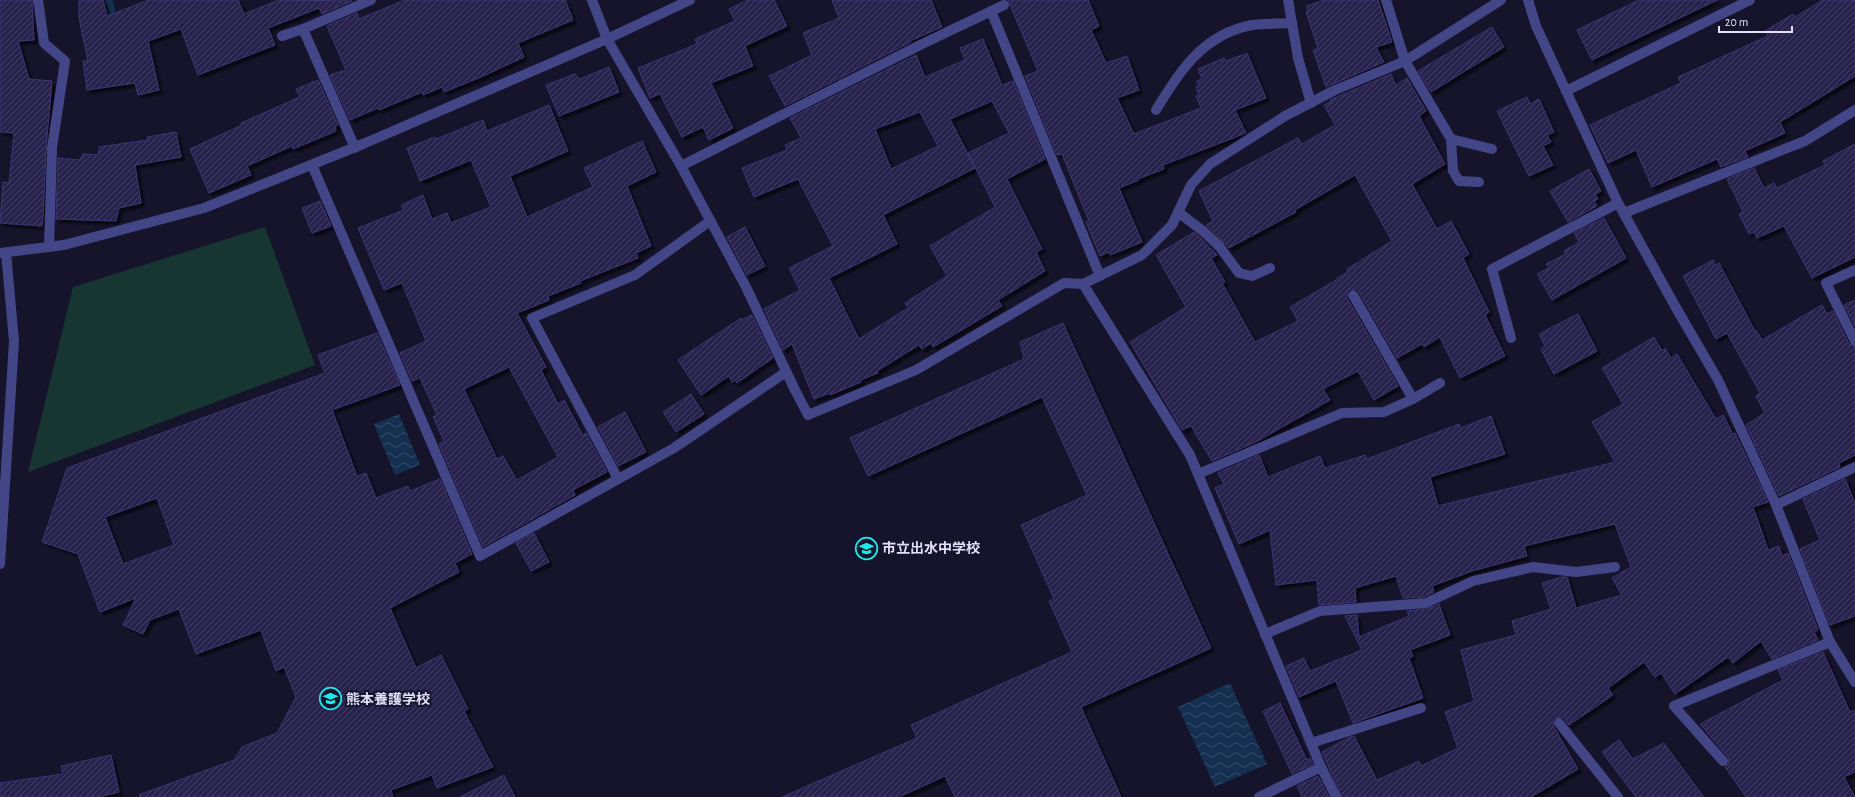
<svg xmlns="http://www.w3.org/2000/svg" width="1855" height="797" viewBox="0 0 1855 797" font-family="'Alegreya Sans','Noto Sans JP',sans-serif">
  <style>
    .pitch { fill: #173531 }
    .water { fill: url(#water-waves) }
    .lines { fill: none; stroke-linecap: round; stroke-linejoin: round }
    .stream { stroke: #142f4f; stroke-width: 7 }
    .building { fill: url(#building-hatch); stroke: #3d3574; fill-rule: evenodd; filter: url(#shadow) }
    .minor { stroke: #434686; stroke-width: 10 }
    .labels { text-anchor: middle; stroke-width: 4; stroke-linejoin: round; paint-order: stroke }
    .poi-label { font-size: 14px; font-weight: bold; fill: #e1e0fc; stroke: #16142b; text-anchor: start }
  </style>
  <defs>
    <pattern id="water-waves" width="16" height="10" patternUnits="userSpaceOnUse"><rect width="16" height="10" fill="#142f4f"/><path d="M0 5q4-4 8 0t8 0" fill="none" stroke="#364d69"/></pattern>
    <pattern id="building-hatch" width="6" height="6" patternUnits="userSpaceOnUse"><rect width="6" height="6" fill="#26214b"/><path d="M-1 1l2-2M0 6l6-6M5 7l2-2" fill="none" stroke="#454166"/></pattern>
    <filter id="shadow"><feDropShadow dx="3.5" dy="3.5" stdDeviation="1" flood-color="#0009"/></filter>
  </defs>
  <rect width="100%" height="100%" fill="#16142b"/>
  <polygon class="pitch" points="265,227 315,365 28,472 73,287"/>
  <g class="water">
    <polygon points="399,414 420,465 395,475 374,424"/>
    <polygon points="1230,683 1267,764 1215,787 1178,707"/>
  </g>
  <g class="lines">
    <polyline class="stream" points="109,0 115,23"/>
  </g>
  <g class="building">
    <polygon points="0,0 32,0 34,40 18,41 29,79 52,81 46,148 43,219 42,226 0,223 3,182 9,183 14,133 0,132"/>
    <polygon points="79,0 103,0 107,16 149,0 238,0 244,14 279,0 352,1 322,14 319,8 268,28 275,45 198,75 181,29 148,41 159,90 138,95 135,83 87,90 83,61 88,61 79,18"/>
    <polygon points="405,0 565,0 573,20 518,43 524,57 481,77 444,92 442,87 423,95 422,92 379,110 378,108 350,120 330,75 346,70 327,26 357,13 359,19"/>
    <polygon points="748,0 774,0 787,26 745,46 753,66 711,83 733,128 709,140 703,127 682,137 660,94 650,98 638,68 697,44 695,39 735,21 729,9"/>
    <polygon points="832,0 931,0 942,27 910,41 911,42 785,106 769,76 812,55 803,33 839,18"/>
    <polygon points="1008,0 1088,0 1099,26 1091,30 1106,63 1127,56 1139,90 1117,98 1134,134 1201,108 1196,96 1199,95 1196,87 1199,86 1197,81 1202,79 1198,69 1224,58 1226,61 1247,53 1266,98 1235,110 1246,133 1163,165 1164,169 1138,179 1139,180 1119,188 1142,242 1110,255 1109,252 1100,256 1086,222 1089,221 1062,154 1057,155 1025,76 1038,71"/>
    <polygon points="1324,0 1378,0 1392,42 1376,47 1384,62 1326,87 1313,50 1318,48 1306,12 1308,11 1307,6"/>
    <polygon points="1639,0 1717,0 1592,60 1577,30"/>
    <polygon points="1823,0 1855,0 1855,76 1780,122 1785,133 1745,151 1748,157 1721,167 1717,159 1652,187 1636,150 1608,163 1590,125 1681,83 1678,77 1768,36 1765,31 1793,14 1795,17"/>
    <polygon points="1492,27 1504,47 1431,92 1418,71"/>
    <path d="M 983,39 L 1002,85 L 1013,81 L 1045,159 L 1007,179 L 1042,249 L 1036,252 L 1045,271 L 998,300 L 1002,306 L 933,347 L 931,343 L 922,349 L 919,345 L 877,371 L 878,373 L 860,380 L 861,382 L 830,395 L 830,393 L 814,399 L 792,344 L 783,350 L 764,309 L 800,290 L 789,268 L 833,246 L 798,179 L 754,197 L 742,168 L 787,150 L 785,145 L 801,138 L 790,118 L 916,55 L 925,77 L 965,60 L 960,48 ZM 992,101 L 1009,133 L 968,153 L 995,207 L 930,246 L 947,276 L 905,303 L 908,308 L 859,339 L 829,278 L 897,244 L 883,215 L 975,168 L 950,119 ZM 920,112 L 938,146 L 891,169 L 875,129 Z"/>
    <polygon points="609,67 619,92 559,116 546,85 575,74 580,79"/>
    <polygon points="1391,74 1396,85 1407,78 1426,111 1419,116 1445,164 1412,184 1437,229 1451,221 1469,254 1463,258 1489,312 1485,315 1505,356 1460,378 1440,337 1424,347 1422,344 1397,358 1359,292 1356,289 1350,289 1347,292 1347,298 1398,386 1374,400 1358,371 1323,389 1330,400 1254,443 1212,461 1191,426 1182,430 1130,342 1186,307 1156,255 1194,232 1199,236 1217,255 1211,258 1225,282 1222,283 1255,342 1298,321 1290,307 1338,279 1337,278 1348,272 1347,269 1392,241 1355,175 1295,210 1296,212 1229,248 1206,225 1213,221 1199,191 1298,138 1302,144 1335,125 1324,105 1331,102 1330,100"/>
    <polygon points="318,80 338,125 335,126 336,131 293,149 292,146 247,166 251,175 209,193 190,149 242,125 241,123 300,97 296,89"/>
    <polygon points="1527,97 1530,104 1539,99 1554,132 1547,135 1551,142 1543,146 1553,165 1529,176 1497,111"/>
    <path d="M 549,105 L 568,151 L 510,176 L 527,217 L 593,187 L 584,168 L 642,141 L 656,172 L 627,186 L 651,246 L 636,253 L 638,258 L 580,281 L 581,283 L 548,296 L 549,300 L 517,313 L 546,367 L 541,370 L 558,404 L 564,400 L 583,435 L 586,433 L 607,472 L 573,490 L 575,495 L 483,547 L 439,444 L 444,441 L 433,417 L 437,415 L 420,378 L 412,381 L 400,353 L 426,341 L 402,283 L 384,290 L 358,228 L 404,210 L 401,205 L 423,195 L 432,219 L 447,213 L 451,223 L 491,207 L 471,160 L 420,181 L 407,148 L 435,137 L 436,139 L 483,120 L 487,131 ZM 509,367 L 558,457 L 517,480 L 503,456 L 497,459 L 464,389 Z"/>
    <polygon points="176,132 181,157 135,165 141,203 119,208 116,221 56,219 58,158 80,160 83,154 98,155 99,147 148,140 147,137"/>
    <polygon points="1855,144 1855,257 1812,278 1784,226 1757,238 1754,232 1749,234 1739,214 1743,212 1727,179 1754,168 1764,188 1774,183 1777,188 1825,165 1823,161"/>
    <polygon points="1589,169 1601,191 1595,194 1598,199 1594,201 1597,206 1568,222 1550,191"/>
    <polygon points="320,201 331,226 312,233 302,208"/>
    <polygon points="1604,218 1626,258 1552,300 1537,274 1549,268 1546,264 1566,254 1564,251 1579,242 1574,233"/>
    <polygon points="745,227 765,266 747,275 727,237"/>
    <polygon points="1713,260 1715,265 1719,263 1755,331 1756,330 1762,340 1822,305 1827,314 1833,311 1849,344 1855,347 1855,455 1839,463 1840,467 1779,496 1746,425 1765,413 1756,396 1760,393 1727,333 1716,339 1683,276"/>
    <polygon points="1855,300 1855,326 1844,305"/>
    <polygon points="1578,314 1597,351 1554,374 1541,349 1545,346 1539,334"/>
    <polygon points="752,315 773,358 737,383 735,380 732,382 729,376 701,395 678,360 741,318 742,320"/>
    <polygon points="1063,323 1211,648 1081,707 1121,797 955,797 945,776 899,797 782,797 917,738 911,725 1072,652 1049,601 1054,599 1021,525 1087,495 1042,397 868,476 850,438 1024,359 1020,342"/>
    <path d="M 377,333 L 400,385 L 332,410 L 357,476 L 366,473 L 376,498 L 408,486 L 410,491 L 440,479 L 472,554 L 455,563 L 459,572 L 390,608 L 416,668 L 441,655 L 468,709 L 464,711 L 493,767 L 437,788 L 432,775 L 391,790 L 393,797 L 140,797 L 139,795 L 234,760 L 242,747 L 277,733 L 296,697 L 284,667 L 276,671 L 261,630 L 196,654 L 179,609 L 150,620 L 143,634 L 123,625 L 136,598 L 100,612 L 78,554 L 42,542 L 67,468 L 325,373 L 318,355 ZM 157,498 L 174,545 L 123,564 L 105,517 Z"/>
    <polygon points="1654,337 1662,351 1665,348 1671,358 1677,354 1716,419 1723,415 1733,434 1735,433 1768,502 1753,507 1768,550 1779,546 1782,556 1788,553 1818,630 1814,632 1818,640 1772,659 1761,641 1733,663 1728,657 1675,694 1661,673 1655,677 1644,662 1608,688 1613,695 1569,725 1562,717 1555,718 1553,721 1554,727 1578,769 1531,797 1342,797 1322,752 1350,737 1354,736 1377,780 1419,761 1421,766 1458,748 1445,712 1474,701 1461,650 1516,635 1512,621 1551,609 1542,583 1562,577 1567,577 1576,608 1622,595 1612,578 1631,567 1615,524 1524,546 1527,556 1472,571 1432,586 1434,592 1424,597 1403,598 1396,576 1355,588 1356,602 1319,605 1317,580 1276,585 1270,530 1239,544 1215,488 1224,484 1218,473 1259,455 1268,477 1320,456 1325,468 1365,455 1367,459 1459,424 1461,428 1491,416 1505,454 1430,477 1438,506 1615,462 1592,422 1623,404 1602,368"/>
    <polygon points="691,394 704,414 676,432 663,412"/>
    <polygon points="625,412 646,452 618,466 598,427"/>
    <polygon points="1845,479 1855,503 1855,616 1830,625 1800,549 1820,540 1803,499"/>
    <polygon points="534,533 549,562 531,571 516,543"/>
    <polygon points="1439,604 1450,635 1410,650 1413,656 1409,658 1423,698 1353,723 1336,681 1299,697 1286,666 1304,658 1310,671 1362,650 1345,616 1357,615 1359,637 1409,616 1407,611 1427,609"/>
    <polygon points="1823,652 1850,712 1855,710 1855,772 1844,777 1855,797 1746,797 1725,767 1729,763 1728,757 1700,724 1783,680 1778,670"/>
    <polygon points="1280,703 1307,760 1310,758 1313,764 1292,774 1263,711"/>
    <polygon points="1619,740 1633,759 1664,743 1704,797 1636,797 1602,752"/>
    <polygon points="111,755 119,792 99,797 0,797 0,783 63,774 61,766"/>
    <polygon points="504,775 515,797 460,797"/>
    <polygon points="1318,776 1329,797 1302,797 1297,786"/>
  </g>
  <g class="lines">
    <g class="minor">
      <polyline points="38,0 44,43 65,61 52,148 49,247"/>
      <polyline points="592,0 607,39 681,166 746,287 795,390 808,415 916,370 1064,283 1083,284 1142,255 1172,225 1191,185 1210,164 1285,116 1335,90 1405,61 1501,0"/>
      <polyline points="1288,0 1298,58 1311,103"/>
      <polyline points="1386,0 1405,61 1451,139 1453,171 1459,181 1479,182"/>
      <polyline points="1528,0 1536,26 1618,203 1675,306 1718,380 1776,505 1830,642 1855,682"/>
      <polyline points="991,11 1100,276"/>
      <polyline points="303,29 355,148"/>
      <polyline points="282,36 303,29 371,0"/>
      <polyline points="1566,91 1750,0"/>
      <path d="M 1156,110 C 1179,72 1203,34 1252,25 C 1265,23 1279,24 1292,23"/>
      <polyline points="1451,139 1492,149"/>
      <polyline points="312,165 480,556 674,448 786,372"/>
      <polyline points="681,166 922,44 1004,5"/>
      <polyline points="1178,212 1203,231 1219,246 1239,273 1252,276 1270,268"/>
      <polyline points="1624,213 1805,141 1855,110"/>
      <polyline points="0,253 64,245 204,208 363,144 607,39 690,0"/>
      <polyline points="1855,270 1826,283 1855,341"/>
      <polyline points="1083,284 1190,455 1321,767 1336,797"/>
      <polyline points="1353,295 1413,399"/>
      <polyline points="1511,338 1492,269 1618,203"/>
      <polyline points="1198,474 1342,413 1384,412 1413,399 1440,383"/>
      <polyline points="618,479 532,318 635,275 710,221"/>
      <polyline points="1776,505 1855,467"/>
      <polyline points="0,564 14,341 6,253"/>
      <polyline points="1265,634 1320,611 1426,603 1473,581 1533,567 1576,572 1615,567"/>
      <polyline points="1559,723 1618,797"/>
      <polyline points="1311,743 1421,708"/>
      <polyline points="1723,761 1674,706 1830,642"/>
      <polyline points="1259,797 1321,767"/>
    </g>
  </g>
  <defs>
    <symbol id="school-ring" viewBox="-11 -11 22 22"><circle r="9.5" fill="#16142b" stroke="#1de9ec" stroke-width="1.5"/><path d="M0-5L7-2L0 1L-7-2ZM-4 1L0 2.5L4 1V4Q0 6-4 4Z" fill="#1de9ec"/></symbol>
  </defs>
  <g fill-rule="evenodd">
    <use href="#school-ring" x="854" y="536" width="25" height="25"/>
    <use href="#school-ring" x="318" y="686" width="25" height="25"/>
  </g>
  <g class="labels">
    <g class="poi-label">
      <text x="882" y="553">市立出水中学校</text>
      <text x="346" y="704">熊本養護学校</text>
    </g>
  </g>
  <path d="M1719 26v6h73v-6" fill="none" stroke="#e1e0fc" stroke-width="2"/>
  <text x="1725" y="26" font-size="12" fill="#e1e0fc" stroke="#16142b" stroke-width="3" paint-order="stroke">20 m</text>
</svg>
